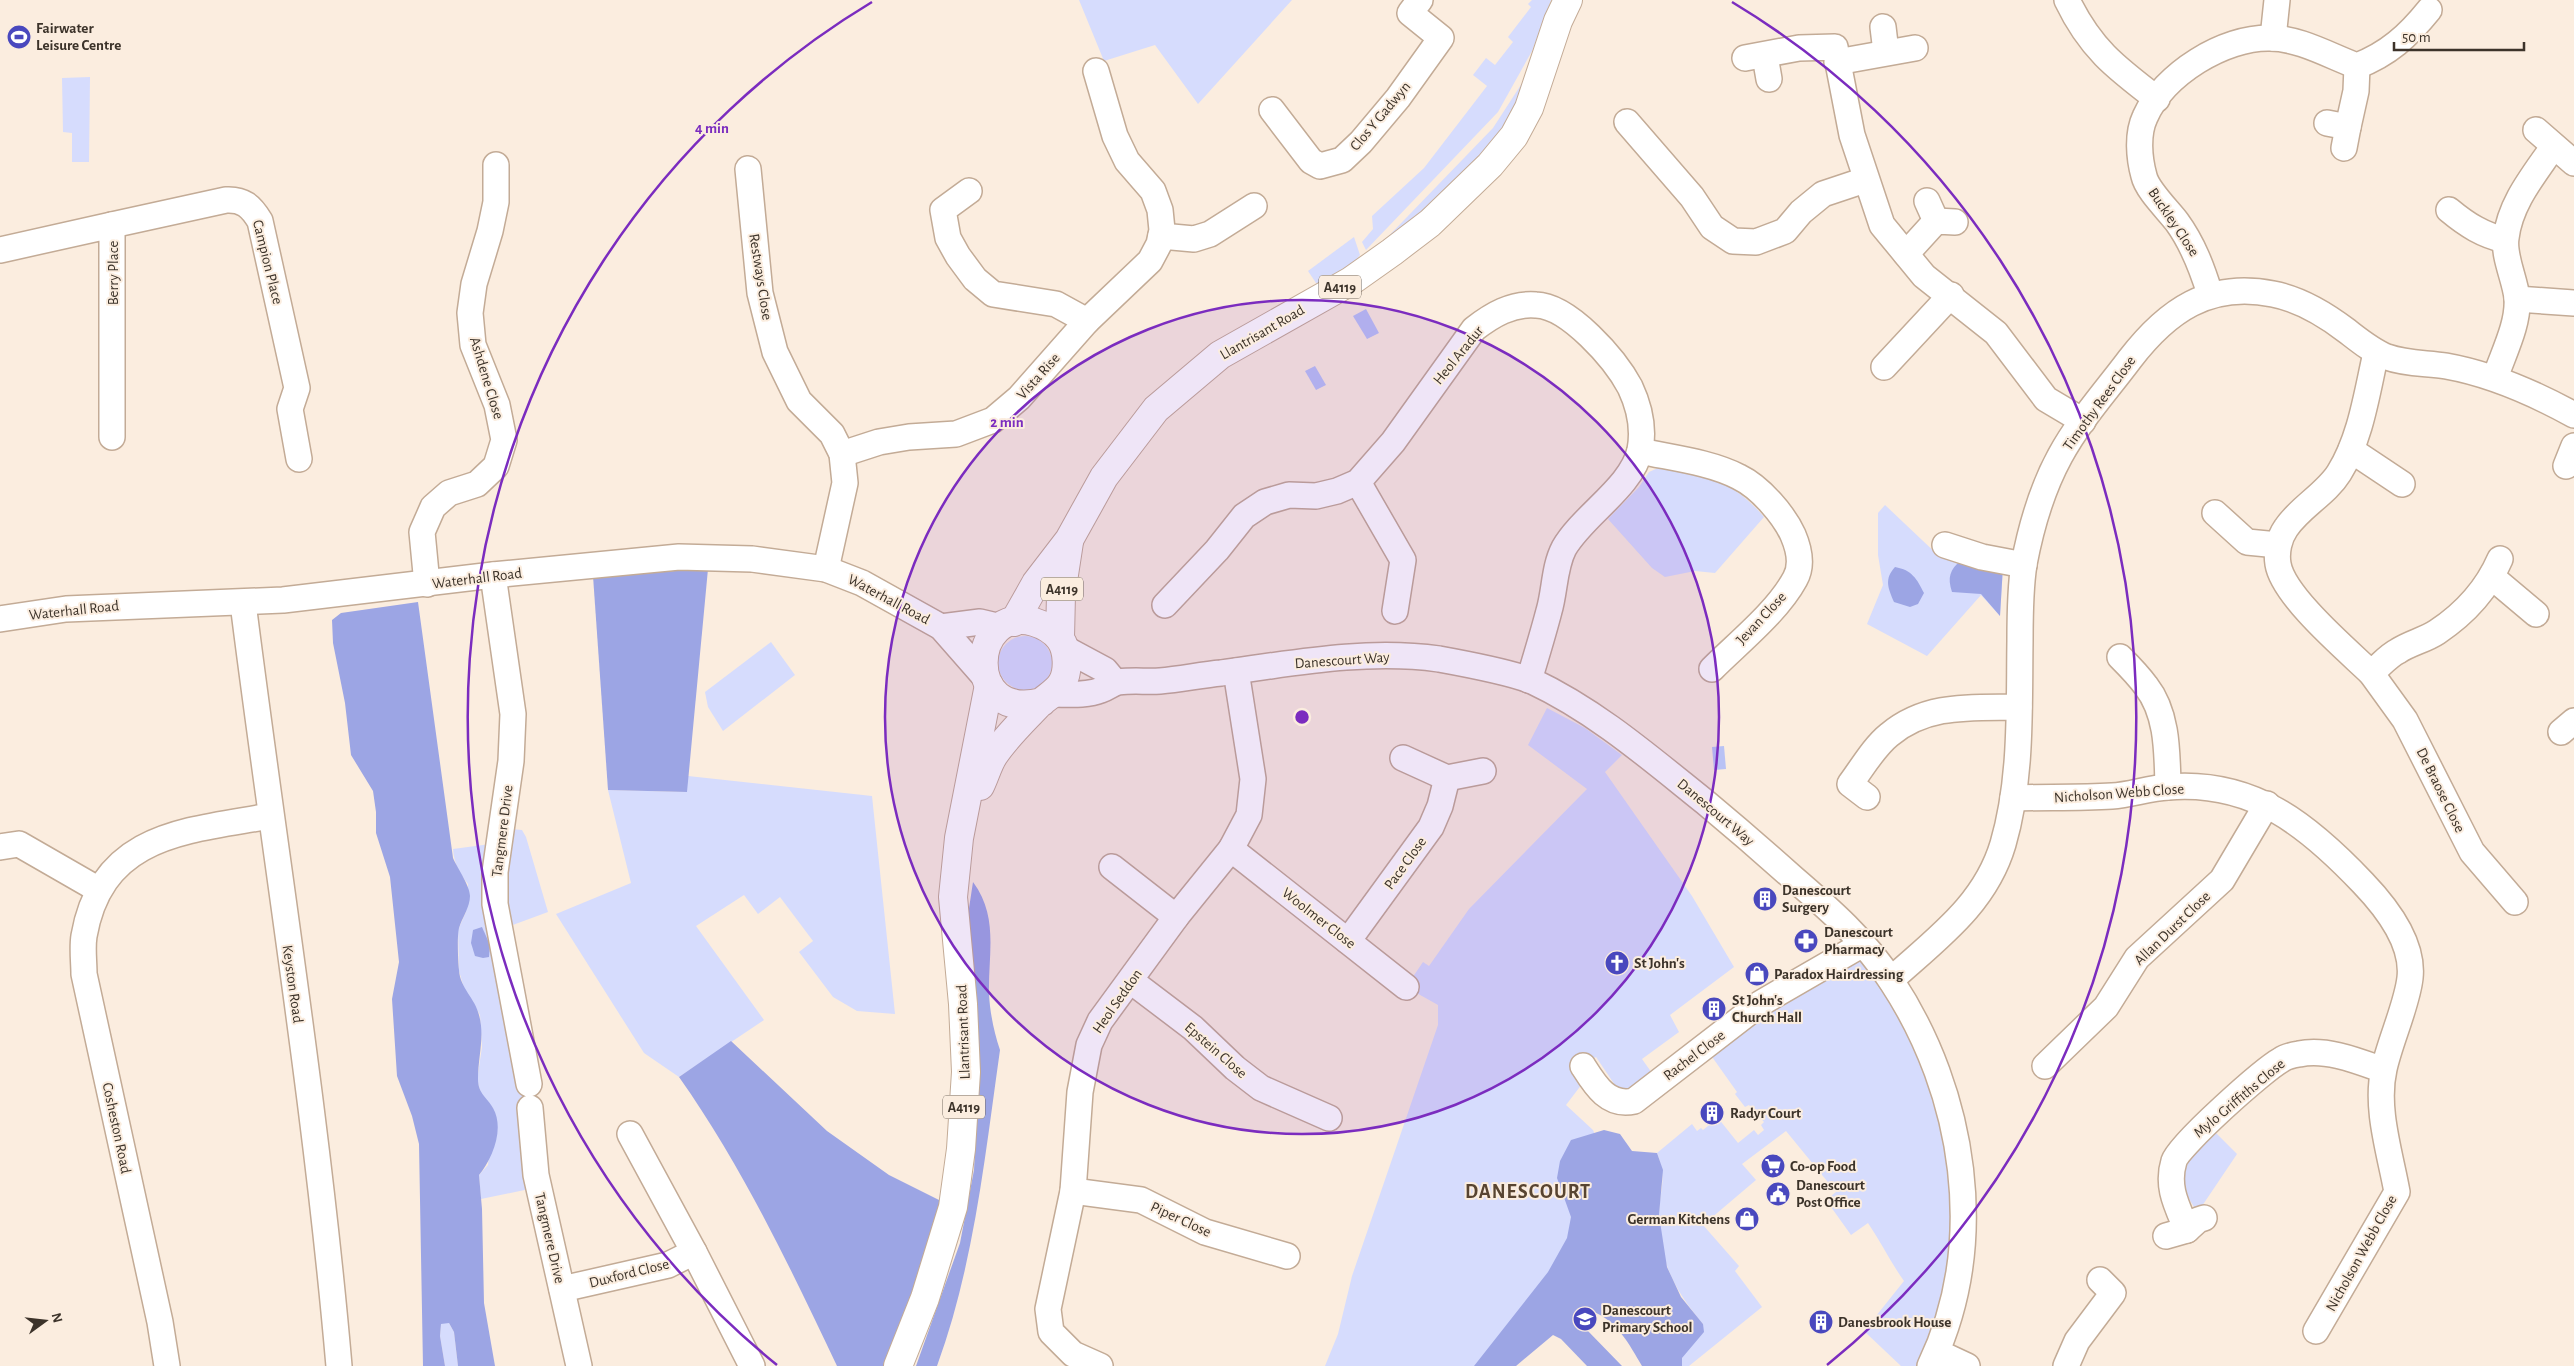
<svg xmlns="http://www.w3.org/2000/svg" width="2574" height="1366" viewBox="0 0 2574 1366" font-family="'Alegreya Sans',sans-serif">
  <style>
    .green { fill: #d6dcfd }
    .forest { fill: #9ca5e4 }
    .water { fill: #b9c2f5 }
    .lines { fill: none; stroke-linecap: round; stroke-linejoin: round }
    .minor-casing { stroke: #c3ab96; stroke-width: 28 }
    .major-casing { stroke: #c3ab96; stroke-width: 30 }
    .minor { stroke: #fff; stroke-width: 25 }
    .major { stroke: #fff; stroke-width: 28 }
    .ring { fill: none; stroke: #7b2cbf; stroke-width: 2.5 }
    .labels { text-anchor: middle; stroke-width: 4; stroke-linejoin: round; paint-order: stroke }
    .shield { fill: #fbeddf; stroke: #756b60; stroke-width: 1 }
    .shield-label { font-size: 14px; font-weight: bold; fill: #3c332a }
    .poi-label { font-size: 15px; font-weight: bold; fill: #3c332a; stroke: #fbeddf; text-anchor: start }
    .street-label { font-size: 15px; fill: #3c332a; stroke: #fbeddf }
    .district-label { font-size: 20px; font-weight: bold; letter-spacing: 1px; fill: #584431; stroke: #fbeddf }
    .centre { fill: #7b2cbf; stroke: #fbeddf; stroke-width: 2.5 }
    .ring-label { font-size: 15px; text-anchor: middle; font-weight: bold; fill: #7b2cbf; stroke: #fbeddf; stroke-width: 4; stroke-linejoin: round; paint-order: stroke }
  </style>
  <rect width="100%" height="100%" fill="#fbeddf"/>
  <g class="green">
    <polygon points="1079,0 1292,0 1198,104 1155,45 1104,61"/>
    <polygon points="1532,0 1551,0 1532,51 1498,112 1366,250 1362,242 1373,229 1372,216 1424,168 1487,86 1473,75 1486,58 1495,65 1513,42 1508,37 1531,7 1528,4"/>
    <polygon points="90,77 89,162 72,162 72,133 63,132 62,78"/>
    <polygon points="1526,77 1513,119 1448,193 1379,246 1493,128"/>
    <polygon points="1354,237 1360,255 1355,261 1318,286 1308,271"/>
    <path d="M 1658,468 C 1705,476 1732,479 1764,517 L 1715,573 L 1695,571 L 1665,577 L 1652,568 L 1608,519 L 1639,487 L 1649,472 Z"/>
    <polygon points="1885,505 1941,558 2003,566 2000,616 1981,595 1927,656 1867,624 1883,585 1878,555 1878,513"/>
    <circle cx="1025" cy="663" r="27"/>
    <polygon points="771,642 795,675 723,731 708,707 705,692"/>
    <polygon points="1547,708 1585,728 1622,755 1605,772 1692,896 1734,967 1670,1015 1679,1032 1642,1059 1652,1073 1628,1091 1617,1088 1596,1057 1587,1062 1582,1084 1566,1105 1593,1130 1600,1146 1596,1265 1505,1366 1325,1366 1338,1334 1352,1276 1438,1025 1438,1005 1406,987 1423,962 1429,966 1469,909 1587,789 1528,745"/>
    <polygon points="688,776 872,796 895,1014 857,1011 833,997 799,952 813,941 780,897 758,914 744,895 696,926 764,1020 679,1077 644,1053 556,914 631,883 608,790 686,792"/>
    <path d="M 501,828 L 522,830 L 526,837 L 548,912 L 499,930 L 521,1036 L 539,1187 L 481,1199 L 479,1175 L 488,1165 L 493,1108 L 482,1097 L 477,1080 L 482,1047 L 480,1015 L 464,988 L 459,971 L 458,930 L 466,912 L 468,884 C 459,873 454,863 453,849 L 498,843 Z"/>
    <path d="M 1863,944 L 1917,1024 L 1961,1193 L 1930,1366 L 1901,1366 L 1864,1331 L 1904,1281 C 1891,1263 1881,1242 1868,1223 L 1851,1235 L 1826,1200 L 1836,1192 L 1786,1131 L 1742,1164 L 1756,1180 L 1703,1225 L 1739,1266 L 1735,1271 L 1762,1307 L 1689,1366 L 1682,1366 L 1682,1358 L 1703,1324 C 1674,1289 1660,1263 1659,1217 C 1659,1189 1668,1182 1657,1153 L 1692,1124 L 1697,1131 L 1701,1128 L 1703,1130 L 1718,1118 L 1738,1143 L 1754,1130 L 1758,1135 L 1764,1130 L 1761,1125 L 1764,1122 L 1749,1105 L 1745,1107 L 1735,1094 L 1737,1092 L 1705,1047 Z"/>
    <path d="M 2216,1133 L 2237,1154 L 2202,1206 L 2194,1207 C 2172,1174 2190,1154 2216,1133 Z"/>
    <polygon points="441,1323 449,1323 454,1332 458,1366 445,1366 440,1336"/>
  </g>
  <g class="forest">
    <path d="M 1961,560 L 2003,566 L 2000,616 L 1981,594 L 1952,592 C 1947,577 1950,570 1961,560 Z"/>
    <path d="M 1895,567 C 1912,570 1917,579 1924,593 L 1918,604 L 1910,607 L 1894,602 C 1888,588 1884,579 1895,567 Z"/>
    <polygon points="708,569 687,792 608,790 593,576"/>
    <path d="M 418,602 L 453,858 C 458,869 470,886 470,896 C 470,907 462,918 459,928 C 457,936 458,961 459,970 C 460,988 475,998 479,1015 C 485,1036 478,1057 478,1079 C 478,1094 487,1097 493,1108 C 505,1129 492,1159 479,1175 L 482,1209 L 484,1303 L 495,1366 L 458,1366 L 454,1332 L 449,1323 L 441,1324 L 440,1336 L 445,1366 L 423,1366 L 419,1144 L 412,1116 L 397,1076 L 392,999 L 399,962 L 390,877 L 376,833 L 376,812 L 373,791 L 351,755 L 345,703 L 333,643 L 332,620 L 341,613 Z"/>
    <path d="M 973,882 C 999,917 988,954 989,994 C 990,1013 994,1032 1000,1050 C 985,1156 974,1265 937,1366 L 916,1366 L 960,1243 L 974,1170 L 979,1070 L 968,915 Z"/>
    <polygon points="482,927 490,945 489,957 483,958 475,956 471,943 473,930"/>
    <path d="M 731,1041 L 827,1131 L 889,1175 L 943,1202 L 923,1265 L 884,1366 L 837,1366 C 790,1267 742,1166 679,1077 Z"/>
    <path d="M 1604,1130 L 1620,1134 L 1632,1151 L 1657,1153 L 1663,1170 L 1659,1215 L 1667,1267 L 1681,1297 L 1703,1324 L 1704,1332 L 1682,1358 L 1682,1366 L 1642,1366 C 1629,1344 1617,1320 1591,1311 L 1583,1316 L 1587,1330 L 1622,1366 L 1587,1366 L 1561,1339 L 1553,1335 L 1516,1366 L 1474,1366 L 1548,1272 L 1567,1238 L 1571,1217 L 1557,1178 L 1560,1161 L 1571,1140 Z"/>
  </g>
  <g class="water">
    <polygon points="1366,309 1379,333 1367,339 1353,316"/>
    <polygon points="1315,366 1326,385 1316,390 1305,371"/>
    <polygon points="1724,746 1726,769 1714,770 1712,747"/>
  </g>
  <g class="lines">
    <defs>
      <g id="minor">
        <path d="M 2067,0 C 2090,48 2115,67 2157,99"/>
        <polyline points="1883,27 1886,52"/>
        <polyline points="2273,38 2277,0"/>
        <polyline points="1765,56 1769,79"/>
        <polyline points="1745,58 1799,48 1835,47 1852,135 1882,225 1924,276 1996,333 2046,399 2083,421"/>
        <polyline points="1837,62 1915,48"/>
        <polyline points="1272,110 1311,161 1320,166 1342,160 1361,142 1398,98 1441,38 1410,13 1420,0"/>
        <polyline points="1627,122 1692,197 1712,227 1733,241 1756,242 1785,231 1801,212 1823,194 1865,180"/>
        <polyline points="2327,123 2348,127 2344,148"/>
        <polyline points="2348,127 2356,91 2357,66"/>
        <polyline points="2536,130 2574,163"/>
        <polyline points="748,169 760,293 775,352 799,401 832,434 842,454 845,483 826,569"/>
        <polyline points="969,191 943,210 948,238 958,256 975,279 993,294 1056,304 1087,321"/>
        <polyline points="1927,201 1936,221"/>
        <path d="M 2449,210 C 2467,225 2483,235 2505,240"/>
        <path d="M 112,225 L 226,200 C 243,199 251,206 260,221 L 297,388 L 290,409 L 299,459"/>
        <polyline points="1161,236 1194,239 1210,234 1254,206"/>
        <polyline points="0,250 112,225 112,437"/>
        <polyline points="1906,254 1936,221 1955,222"/>
        <path d="M 2210,294 C 2202,268 2193,244 2177,222 C 2168,210 2147,190 2144,176 C 2139,158 2137,134 2145,117 C 2164,74 2224,37 2270,38 C 2299,38 2330,56 2357,66 C 2388,54 2408,36 2429,10"/>
        <polyline points="2517,299 2574,303"/>
        <path d="M 2376,353 C 2367,392 2361,438 2339,473 C 2326,494 2300,507 2286,528 C 2279,538 2276,552 2278,564 C 2283,596 2347,650 2371,673 C 2380,666 2388,656 2398,651 C 2410,643 2425,640 2437,632 C 2464,614 2487,589 2500,559"/>
        <polyline points="1884,367 1951,295"/>
        <path d="M 2495,378 C 2503,354 2519,324 2517,298 C 2515,279 2503,256 2506,238 C 2510,203 2534,175 2553,147"/>
        <polyline points="2351,450 2402,484"/>
        <path d="M 1640,451 C 1672,458 1710,462 1739,477 C 1760,487 1784,515 1793,535 C 1799,549 1803,565 1795,579 C 1777,612 1739,642 1712,669"/>
        <polyline points="842,454 879,442 909,437 956,434 993,420 1019,398 1087,321 1150,261 1159,244 1162,230 1160,210 1153,191 1127,161 1115,136 1096,71"/>
        <polyline points="2566,466 2574,446"/>
        <polyline points="1358,482 1403,560 1395,611"/>
        <polyline points="2215,513 2247,542 2278,545"/>
        <polyline points="1945,545 1982,557 2024,565"/>
        <polyline points="493,575 513,714 511,761 495,872 495,904 529,1084"/>
        <polyline points="2492,577 2536,614"/>
        <polyline points="427,584 422,532 433,507 449,493 477,484 496,466 504,440 497,405 473,345 470,313 474,284 490,231 496,202 496,165"/>
        <path d="M 243,603 C 275,857 317,1111 339,1366"/>
        <path d="M 1165,605 L 1217,550 L 1244,516 L 1265,502 L 1289,495 L 1316,496 L 1337,491 L 1358,482 L 1393,442 L 1474,329 C 1492,315 1512,303 1536,305 C 1569,306 1615,359 1630,387 C 1639,406 1644,429 1640,450 C 1632,487 1583,515 1564,548 C 1554,567 1555,591 1549,611 C 1543,634 1536,657 1529,680"/>
        <polyline points="0,619 66,609 283,600 493,575 679,557 752,559 826,569 862,583 941,627 984,676"/>
        <polyline points="941,627 980,622 1001,627"/>
        <polyline points="1064,648 1105,670 1115,682"/>
        <path d="M 2120,657 C 2129,666 2138,675 2146,686 C 2168,714 2167,753 2168,787"/>
        <polyline points="2371,673 2405,720 2472,852 2515,902"/>
        <path d="M 1053,694 C 1068,694 1086,696 1101,690 C 1108,688 1112,683 1119,682 C 1133,680 1147,682 1160,681 C 1181,679 1201,675 1221,673 C 1294,663 1366,649 1439,659 C 1461,663 1512,673 1532,681 C 1596,711 1650,758 1705,802 C 1735,827 1764,852 1793,878 C 1829,909 1866,941 1892,982 C 1965,1093 1989,1243 1930,1366"/>
        <polyline points="2561,732 2574,721"/>
        <polyline points="1403,758 1447,778 1483,771"/>
        <path d="M 1867,797 L 1850,784 C 1862,768 1874,747 1889,735 C 1927,703 1972,708 2019,707"/>
        <path d="M 2013,798 C 2046,797 2079,798 2112,796 C 2130,795 2149,788 2168,787 C 2253,780 2308,825 2363,883 C 2386,907 2414,943 2410,978 C 2407,1005 2390,1041 2384,1069 C 2375,1108 2390,1153 2397,1192 L 2316,1331"/>
        <polyline points="0,847 19,844 99,890"/>
        <polyline points="1231,849 1406,987"/>
        <polyline points="1112,867 1176,917"/>
        <polyline points="1348,941 1431,827 1440,806 1447,778"/>
        <path d="M 1891,980 C 1936,939 1985,905 2003,844 C 2022,779 2019,708 2020,641 C 2020,616 2020,589 2024,564 C 2031,527 2042,489 2060,456 C 2079,421 2106,391 2130,359 C 2167,311 2209,281 2273,294 C 2299,299 2326,315 2347,331 C 2360,341 2372,351 2387,357 C 2406,364 2427,363 2446,366 C 2491,374 2534,393 2574,415"/>
        <polyline points="1131,981 1193,1028 1235,1068 1261,1088 1329,1118"/>
        <path d="M 1583,1066 C 1595,1085 1608,1107 1634,1101 L 1761,1003 L 1863,944"/>
        <polyline points="2045,1066 2106,1007 2137,958 2222,880 2267,804"/>
        <polyline points="530,1108 536,1175 579,1366"/>
        <polyline points="630,1134 694,1252 752,1366"/>
        <polyline points="1073,1191 1141,1200 1205,1232 1287,1256"/>
        <path d="M 2187,1230 C 2177,1206 2166,1187 2174,1161 C 2179,1145 2263,1070 2281,1060 C 2285,1057 2293,1055 2299,1054 C 2326,1048 2358,1061 2383,1070"/>
        <polyline points="2166,1236 2187,1230 2198,1220 2204,1218"/>
        <polyline points="562,1289 668,1265 694,1252"/>
        <polyline points="1937,1352 1967,1366"/>
        <path d="M 167,1366 L 160,1322 L 84,974 C 84,962 82,948 84,936 C 102,833 187,831 270,816"/>
        <polyline points="1100,1366 1073,1354 1051,1332 1048,1309 1073,1191 1080,1092 1089,1045 1100,1021 1176,917 1231,849 1249,815 1253,779 1236,671"/>
        <polyline points="2066,1366 2077,1341 2113,1293 2100,1280"/>
      </g>
      <g id="major">
        <polyline points="1014,622 1036,583 1069,540 1104,477 1156,409 1220,355 1351,281 1392,252 1430,223 1490,165 1514,136 1529,108 1558,21 1568,0"/>
        <polyline points="1060,638 1061,594 1069,542"/>
        <path d="M 980,786 C 985,776 988,764 994,755 C 1006,737 1023,721 1037,706 C 1046,697 1056,693 1062,683 C 1069,671 1068,650 1060,639 C 1054,631 1044,625 1034,622 C 970,603 961,723 1042,702"/>
        <polyline points="898,1366 925,1298 953,1207 961,1149 966,1072 963,1004 953,897 959,838 989,685"/>
      </g>
    </defs>
    <use href="#minor" class="minor-casing"/>
    <use href="#major" class="major-casing"/>
    <use href="#minor" class="minor"/>
    <use href="#major" class="major"/>
  </g>
  <circle cx="1302" cy="717" r="417" fill="#7b2cbf" fill-opacity=".12"/>
  <g class="ring">
    <circle cx="1302" cy="717" r="417"/>
    <path d="M777 1365A834 834 0 0 1 872 2M1732 2A834 834 0 0 1 1827 1365"/>
  </g>
  <defs>
    <symbol id="stadium-disc" viewBox="-11 -11 22 22"><circle r="9.5" fill="#4948be" stroke="#fbeddf"/><path d="M0-5a6.5 5 0 1 0 0 10a6.5 5 0 1 0 0-10ZM-3.5-1.8h7v3.6h-7Z" fill="#fff"/></symbol>
    <symbol id="building-disc" viewBox="-11 -11 22 22"><circle r="9.5" fill="#4948be" stroke="#fbeddf"/><path d="M-4-6H4V6H1V3H-1V6H-4ZM-2.5-4.3h1.7v1.8h-1.7ZM.8-4.3h1.7v1.8H.8ZM-2.5-1h1.7V.8h-1.7ZM.8-1h1.7V.8H.8Z" fill="#fff"/></symbol>
    <symbol id="pharmacy-disc" viewBox="-11 -11 22 22"><circle r="9.5" fill="#4948be" stroke="#fbeddf"/><path d="M-2-6h4v4h4v4h-4v4h-4v-4h-4v-4h4Z" fill="#fff"/></symbol>
    <symbol id="church-disc" viewBox="-11 -11 22 22"><circle r="9.5" fill="#4948be" stroke="#fbeddf"/><path d="M-1.2-6h2.4v3.5h3.3v2.4h-3.3V6h-2.4V-.1h-3.3v-2.4h3.3Z" fill="#fff"/></symbol>
    <symbol id="shop-disc" viewBox="-11 -11 22 22"><circle r="9.5" fill="#4948be" stroke="#fbeddf"/><path d="M-5-2.5h2.3a2.7 3.5 0 0 1 5.4 0H5L5.5 6h-11ZM-1.5-2.5h3a1.5 2.3 0 0 0-3 0Z" fill="#fff"/></symbol>
    <symbol id="supermarket-disc" viewBox="-11 -11 22 22"><circle r="9.5" fill="#4948be" stroke="#fbeddf"/><path d="M-6-5.5h2.5l.6 2H6L4.5 2H-2.5L-4.4-4H-6ZM-1.5 3.2a1.3 1.3 0 1 0 .1 0ZM3 3.2a1.3 1.3 0 1 0 .1 0Z" fill="#fff"/></symbol>
    <symbol id="civic-disc" viewBox="-11 -11 22 22"><circle r="9.5" fill="#4948be" stroke="#fbeddf"/><path d="M-.6-6.5H3V-4.5H.6V-3L4-1V1h2V6H-6V1h2V-1L-.6-3ZM-1.2 2.5V6h2.4V2.5Z" fill="#fff"/></symbol>
    <symbol id="school-disc" viewBox="-11 -11 22 22"><circle r="9.5" fill="#4948be" stroke="#fbeddf"/><path d="M0-5L7-2L0 1L-7-2ZM-4 1L0 2.5L4 1V4Q0 6-4 4Z" fill="#fff"/></symbol>
  </defs>
  <g fill-rule="evenodd">
    <use href="#stadium-disc" x="5" y="23" width="28" height="28"/>
    <use href="#building-disc" x="1751" y="885" width="28" height="28"/>
    <use href="#pharmacy-disc" x="1792" y="927" width="28" height="28"/>
    <use href="#church-disc" x="1603" y="949" width="28" height="28"/>
    <use href="#shop-disc" x="1743" y="960" width="28" height="28"/>
    <use href="#building-disc" x="1700" y="995" width="28" height="28"/>
    <use href="#building-disc" x="1698" y="1099" width="28" height="28"/>
    <use href="#supermarket-disc" x="1759" y="1152" width="28" height="28"/>
    <use href="#civic-disc" x="1764" y="1180" width="28" height="28"/>
    <use href="#shop-disc" x="1733" y="1205" width="28" height="28"/>
    <use href="#school-disc" x="1571" y="1305" width="28" height="28"/>
    <use href="#building-disc" x="1807" y="1308" width="28" height="28"/>
  </g>
  <g class="labels">
    <g class="shield">
      <rect x="1319" y="275.5" width="42" height="23" rx="4"/>
      <rect x="1041" y="577.5" width="42" height="23" rx="4"/>
      <rect x="943" y="1095.5" width="42" height="23" rx="4"/>
    </g>
    <g class="shield-label">
      <text x="1340" y="292">A4119</text>
      <text x="1062" y="594">A4119</text>
      <text x="964" y="1112">A4119</text>
    </g>
    <g class="poi-label">
      <text x="36" y="33">Fairwater<tspan x="36" dy="17">Leisure Centre</tspan></text>
      <text x="1782" y="895">Danescourt<tspan x="1782" dy="17">Surgery</tspan></text>
      <text x="1824" y="937">Danescourt<tspan x="1824" dy="17">Pharmacy</tspan></text>
      <text x="1634" y="968">St John's</text>
      <text x="1774" y="979">Paradox Hairdressing</text>
      <text x="1732" y="1005">St John's<tspan x="1732" dy="17">Church Hall</tspan></text>
      <text x="1730" y="1118">Radyr Court</text>
      <text x="1790" y="1171">Co-op Food</text>
      <text x="1796" y="1190">Danescourt<tspan x="1796" dy="17">Post Office</tspan></text>
      <text x="1730" y="1224" text-anchor="end">German Kitchens</text>
      <text x="1602" y="1315">Danescourt<tspan x="1602" dy="17">Primary School</tspan></text>
      <text x="1838" y="1327">Danesbrook House</text>
    </g>
    <g class="street-label">
      <text transform="translate(1380 116) rotate(-50)" y="5">Clos Y Gadwyn</text>
      <text transform="translate(2174 222) rotate(56)" y="5">Buckley Close</text>
      <text transform="translate(268 262) rotate(76)" y="5">Campion Place</text>
      <text transform="translate(113 273) rotate(-90)" y="5">Berry Place</text>
      <text transform="translate(761 277) rotate(81)" y="5">Restways Close</text>
      <text transform="translate(1262 332) rotate(-30)" y="5">Llantrisant Road</text>
      <text transform="translate(1458 355) rotate(-51)" y="5">Heol Aradur</text>
      <text transform="translate(1038 376) rotate(-48)" y="5">Vista Rise</text>
      <text transform="translate(487 378) rotate(73)" y="5">Ashdene Close</text>
      <text transform="translate(2099 403) rotate(-54)" y="5">Timothy Rees Close</text>
      <text transform="translate(477 578) rotate(-7)" y="5">Waterhall Road</text>
      <text transform="translate(889 599) rotate(28)" y="5">Waterhall Road</text>
      <text transform="translate(74 610) rotate(-6)" y="5">Waterhall Road</text>
      <text transform="translate(1761 618) rotate(-47)" y="5">Jevan Close</text>
      <text transform="translate(1342 660) rotate(-4)" y="5">Danescourt Way</text>
      <text transform="translate(2441 790) rotate(64)" y="5">De Braose Close</text>
      <text transform="translate(2119 793) rotate(-4)" y="5">Nicholson Webb Close</text>
      <text transform="translate(1716 812) rotate(40)" y="5">Danescourt Way</text>
      <text transform="translate(502 831) rotate(-83)" y="5">Tangmere Drive</text>
      <text transform="translate(1405 863) rotate(-54)" y="5">Pace Close</text>
      <text transform="translate(1319 918) rotate(38)" y="5">Woolmer Close</text>
      <text transform="translate(2172 928) rotate(-44)" y="5">Allan Durst Close</text>
      <text transform="translate(293 984) rotate(82)" y="5">Keyston Road</text>
      <text transform="translate(1117 1001) rotate(-55)" y="5">Heol Seddon</text>
      <text transform="translate(963 1032) rotate(-92)" y="5">Llantrisant Road</text>
      <text transform="translate(1216 1050) rotate(41)" y="5">Epstein Close</text>
      <text transform="translate(1694 1055) rotate(-37)" y="5">Rachel Close</text>
      <text transform="translate(2239 1098) rotate(-40)" y="5">Mylo Griffiths Close</text>
      <text transform="translate(117 1128) rotate(78)" y="5">Cosheston Road</text>
      <text transform="translate(1181 1219) rotate(25)" y="5">Piper Close</text>
      <text transform="translate(550 1238) rotate(77)" y="5">Tangmere Drive</text>
      <text transform="translate(2361 1253) rotate(-61)" y="5">Nicholson Webb Close</text>
      <text transform="translate(629 1273) rotate(-14)" y="5">Duxford Close</text>
    </g>
    <g class="district-label">
      <text x="1528" y="1198">DANESCOURT</text>
    </g>
  </g>
  <circle cx="1302" cy="717" r="8" class="centre"/>
  <g class="ring-label">
    <text x="712" y="133">4 min</text>
    <text x="1007" y="427">2 min</text>
  </g>
  <g transform="translate(45 1321) rotate(75)" stroke="#fbeddf" stroke-width="4" paint-order="stroke">
  <path d="M0-4L9 19L0 12L-9 19Z" fill="#3c332a"/>
  <text y="-8" font-size="14" font-weight="bold" text-anchor="middle" fill="#3c332a">N</text>
  </g>
  <path d="M2394 42v8h130v-8" fill="none" stroke="#3c332a" stroke-width="2.5"/>
  <text x="2402" y="42" font-size="15" fill="#3c332a" stroke="#fbeddf" stroke-width="4" paint-order="stroke">50 m</text>
</svg>
